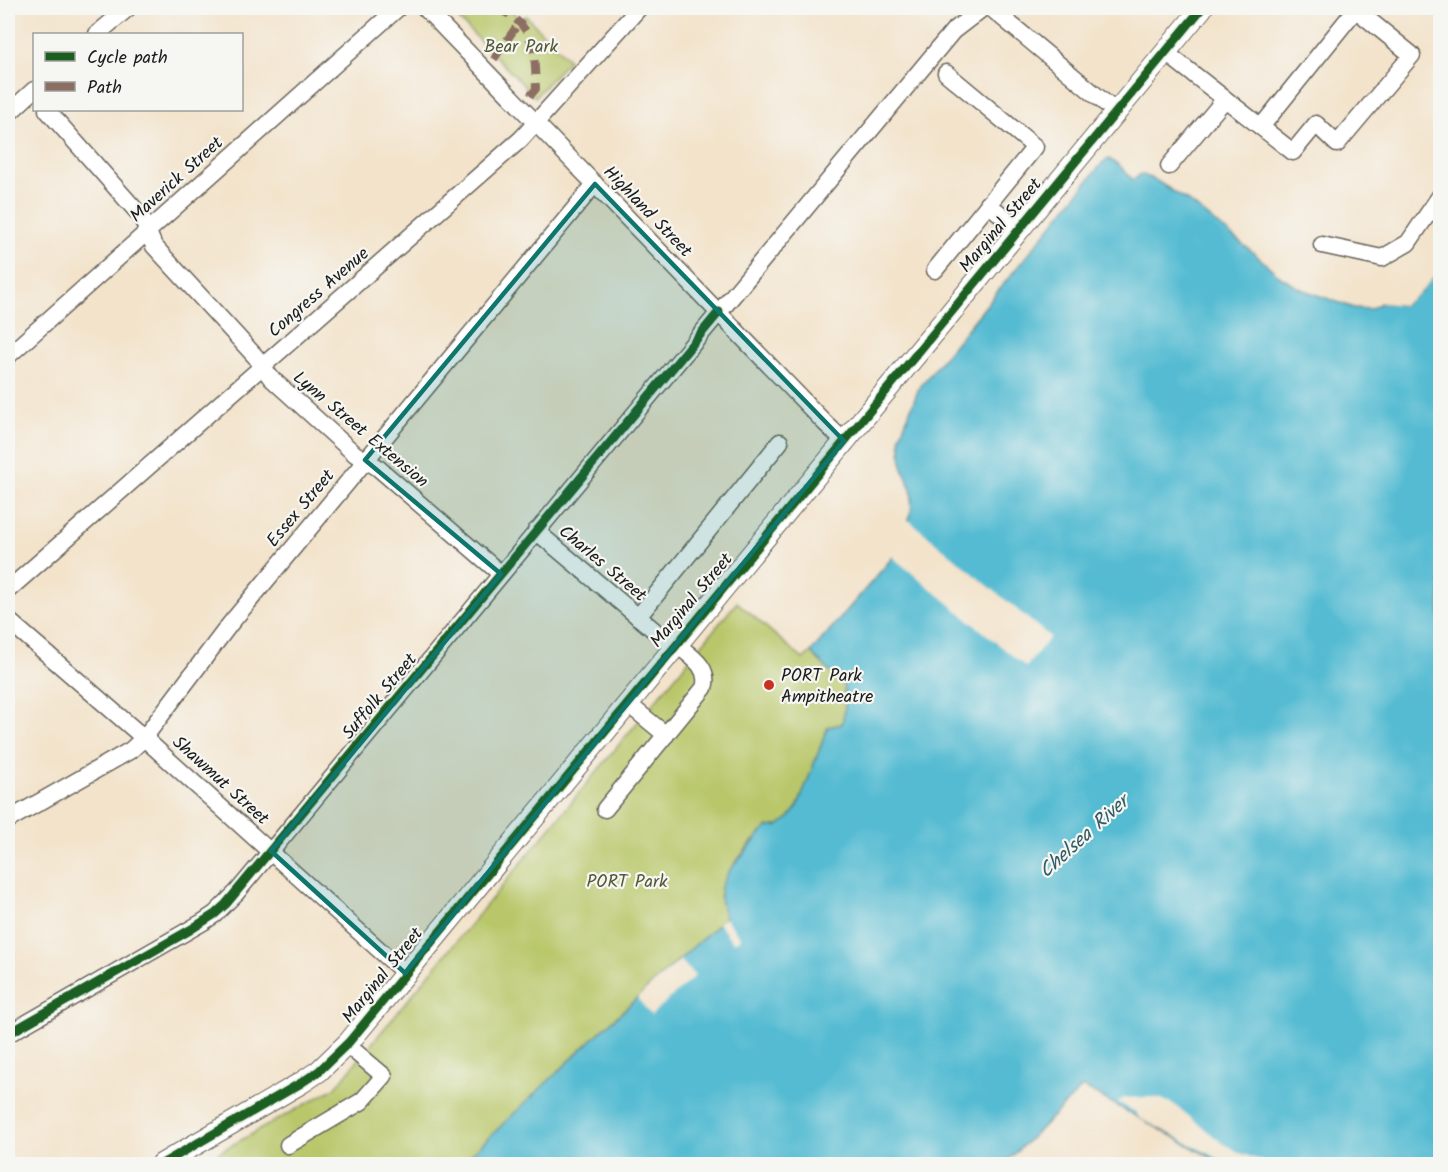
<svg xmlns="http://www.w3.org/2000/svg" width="1448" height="1172" viewBox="0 0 1448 1172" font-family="Kalam,sans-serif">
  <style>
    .green { fill: #b9c76a; stroke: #6a7243; stroke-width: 1.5 }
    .water { fill: #54bbd2; stroke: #386c77; stroke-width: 1.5 }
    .pier { fill: #f3e3cb }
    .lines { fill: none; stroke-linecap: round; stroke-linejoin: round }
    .minor-casing { stroke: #676259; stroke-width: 19 }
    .major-casing { stroke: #676259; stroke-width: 23 }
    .minor { stroke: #fff; stroke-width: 16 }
    .major { stroke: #fff; stroke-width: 21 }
    .quiet { stroke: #8d6e63; stroke-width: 8; stroke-dasharray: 15 8; stroke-linecap: butt }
    .cycleway-casing { stroke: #f6f6f2; stroke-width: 13 }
    .cycleway { stroke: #1b5e20; stroke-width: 9 }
    .marked { fill: #0f766e; fill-opacity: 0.2; stroke: #0f766e; stroke-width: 4.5; stroke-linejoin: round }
    .poi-dot { fill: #c8321e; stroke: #f6f6f2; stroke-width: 2 }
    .labels { text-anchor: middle; stroke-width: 4.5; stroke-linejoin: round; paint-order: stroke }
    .park-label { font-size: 18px; fill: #535837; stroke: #f6f6f2 }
    .street-label { font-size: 18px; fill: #1c1c1c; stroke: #f6f6f2 }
    .poi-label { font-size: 18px; fill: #1c1c1c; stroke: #f6f6f2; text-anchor: start }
    .water-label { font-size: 20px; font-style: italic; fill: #325c65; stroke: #f6f6f2 }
  </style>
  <rect width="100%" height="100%" fill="#f6f6f2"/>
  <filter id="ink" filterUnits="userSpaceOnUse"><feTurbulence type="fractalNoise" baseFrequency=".0167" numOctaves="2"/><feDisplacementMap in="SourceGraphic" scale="12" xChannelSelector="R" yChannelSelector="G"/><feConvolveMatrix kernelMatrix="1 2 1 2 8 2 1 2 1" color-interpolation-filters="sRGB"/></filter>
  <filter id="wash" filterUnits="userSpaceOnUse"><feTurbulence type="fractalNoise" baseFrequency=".008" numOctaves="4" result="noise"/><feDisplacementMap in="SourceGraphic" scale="24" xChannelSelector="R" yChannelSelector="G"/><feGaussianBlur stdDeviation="1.35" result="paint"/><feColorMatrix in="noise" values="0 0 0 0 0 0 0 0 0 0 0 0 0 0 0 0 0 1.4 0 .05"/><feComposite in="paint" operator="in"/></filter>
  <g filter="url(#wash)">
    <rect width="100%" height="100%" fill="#f3e3cb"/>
    <g class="green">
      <polygon points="448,8 509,8 521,20 526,16 569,60 535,97"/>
      <polygon points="737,602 803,659 811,652 844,686 845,708 842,724 828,727 798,806 788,819 778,826 768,827 751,843 729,871 721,887 720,898 725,918 601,1031 461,1164 217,1164 212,1156 335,1088"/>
    </g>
    <polygon class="water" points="1109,159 1119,165 1133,180 1141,174 1157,181 1188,201 1255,254 1282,278 1301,289 1354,308 1370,309 1381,303 1403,305 1421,292 1440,267 1440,1164 1223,1164 1083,1087 1004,1164 461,1164 601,1031 725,918 720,898 721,887 729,871 761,833 768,827 778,826 788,819 798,806 828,727 842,724 845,708 844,686 811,652 893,557 911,514 912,492 902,466 900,436 919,388 1103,162"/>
    <g class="pier">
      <polygon points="1440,264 1440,267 1435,275 1421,292 1403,305 1381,303 1384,300 1402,302 1419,290"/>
      <polygon points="906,518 1050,637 1026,667 890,555"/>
      <polygon points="725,918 741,938 734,943 718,923"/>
      <polygon points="680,960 695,976 651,1015 637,998"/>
      <polygon points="1148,1097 1161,1099 1175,1105 1221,1142 1240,1153 1271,1164 1229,1164 1139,1118 1136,1112 1117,1102 1125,1098"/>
    </g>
  </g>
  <g filter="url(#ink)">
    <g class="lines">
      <defs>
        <g id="minor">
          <polyline points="425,8 825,423 844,441"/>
          <polyline points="991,8 1116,112"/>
          <polyline points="97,34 128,8"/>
          <polyline points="1165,52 1293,152 1316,124 1337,144 1412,55 1354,8"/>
          <polyline points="47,110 141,216 154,246 255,356 271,378 355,454 377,467 501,574"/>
          <polyline points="8,114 34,90"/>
          <polyline points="1261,127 1356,9"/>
          <polyline points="1169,166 1225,99"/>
          <polyline points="988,204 1019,229"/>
          <polyline points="1322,245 1382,258 1408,243 1440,196"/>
          <polyline points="935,270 1035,147 946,73"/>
          <polyline points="8,356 398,8"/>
          <polyline points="536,531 674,647"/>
          <polyline points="8,590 521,139 639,8"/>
          <polyline points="638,617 780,442"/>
          <polyline points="8,620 144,738 405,973"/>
          <polyline points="627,703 666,735"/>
          <path d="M 605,809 L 704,688 C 711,667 689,655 676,644"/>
          <polyline points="8,820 131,750 144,738 230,624 595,184"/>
          <polyline points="8,1034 203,922 215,914 237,892 953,31 983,8"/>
          <polyline points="288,1145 362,1101 384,1076 346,1044"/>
        </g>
        <polyline id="major" points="162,1164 301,1083 319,1071 349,1042 1202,8"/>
      </defs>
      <use href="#minor" class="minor-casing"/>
      <use href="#major" class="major-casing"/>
      <use href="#minor" class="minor"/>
      <use href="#major" class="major"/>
      <g class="quiet">
        <path d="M 496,8 C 537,26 534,50 536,89 L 530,96"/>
        <polyline points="494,59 520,21"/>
      </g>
      <defs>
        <g id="cycleway">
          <polyline points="8,1034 190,930 215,914 226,904 719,312"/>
          <polyline points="162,1164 301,1083 319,1071 349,1042 1202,8"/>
        </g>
      </defs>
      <use href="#cycleway" class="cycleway-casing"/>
      <use href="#cycleway" class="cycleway"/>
    </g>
  </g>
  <path class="marked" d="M 595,184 L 844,441 L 405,973 L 271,851 L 501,574 L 365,460 Z"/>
  <circle class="poi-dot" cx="769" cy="685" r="6"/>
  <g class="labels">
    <g class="park-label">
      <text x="521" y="52">Bear Park</text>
      <text x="627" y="887">PORT Park</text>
    </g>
    <g class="street-label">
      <text transform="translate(176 179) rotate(-42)" y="6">Maverick Street</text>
      <text transform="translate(648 211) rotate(46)" y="6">Highland Street</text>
      <text transform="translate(1000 225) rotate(-50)" y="6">Marginal Street</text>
      <text transform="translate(318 292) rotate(-41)" y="6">Congress Avenue</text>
      <text transform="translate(361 429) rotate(40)" y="6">Lynn Street Extension</text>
      <text transform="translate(300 508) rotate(-50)" y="6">Essex Street</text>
      <text transform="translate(603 563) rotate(40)" y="6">Charles Street</text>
      <text transform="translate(691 600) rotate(-50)" y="6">Marginal Street</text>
      <text transform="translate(379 696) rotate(-50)" y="6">Suffolk Street</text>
      <text transform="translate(221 780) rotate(42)" y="6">Shawmut Street</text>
      <text transform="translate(382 975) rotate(-51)" y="6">Marginal Street</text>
    </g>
    <g class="poi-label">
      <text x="781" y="681">PORT Park<tspan x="781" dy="21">Ampitheatre</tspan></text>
    </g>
    <g class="water-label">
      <text transform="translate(1083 836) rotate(-42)" y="7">Chelsea River</text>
    </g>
  </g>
  <rect width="1448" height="1172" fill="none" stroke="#f6f6f2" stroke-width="30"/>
  <rect x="33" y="33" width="210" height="78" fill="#f6f6f2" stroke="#9f9f9c" stroke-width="1.5"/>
  <rect x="45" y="52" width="30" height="9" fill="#1b5e20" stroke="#9f9f9c" stroke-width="1.5"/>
  <text x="87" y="63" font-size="18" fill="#1c1c1c">Cycle path</text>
  <rect x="45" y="82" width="30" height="9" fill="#8d6e63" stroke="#9f9f9c" stroke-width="1.5"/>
  <text x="87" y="93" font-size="18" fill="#1c1c1c">Path</text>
</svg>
